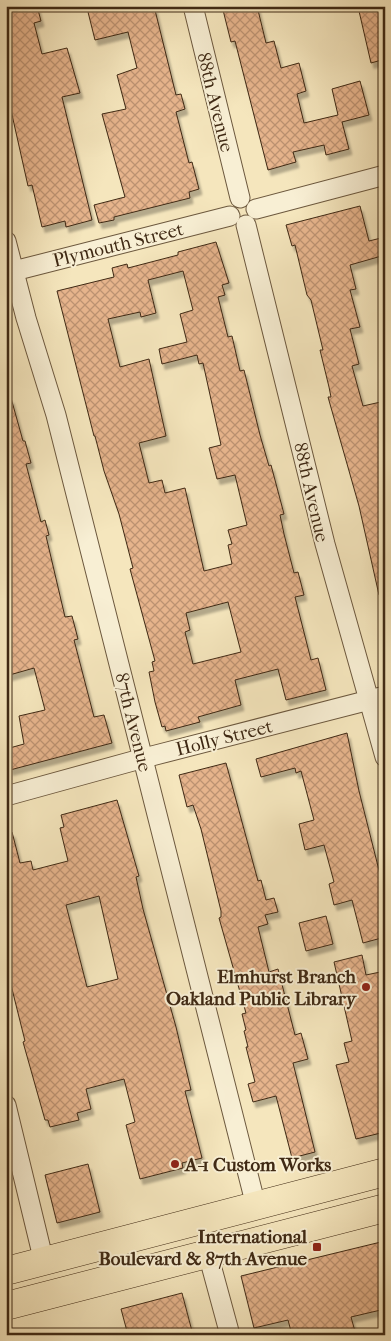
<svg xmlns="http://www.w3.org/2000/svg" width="391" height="1341" viewBox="0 0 391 1341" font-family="'IM FELL French Canon',serif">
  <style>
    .building { fill: url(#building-cross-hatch); stroke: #3f2914; fill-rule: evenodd; filter: url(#shadow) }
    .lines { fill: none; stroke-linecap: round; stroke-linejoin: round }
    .street-casing { stroke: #6c583e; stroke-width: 21 }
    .primary-casing { stroke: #3f2914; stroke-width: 29 }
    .street { stroke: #f8efd4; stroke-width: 19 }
    .primary { stroke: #f5e6bd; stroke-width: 28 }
    .poi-dot { fill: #8f2418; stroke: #f8efd4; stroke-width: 2 }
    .labels { text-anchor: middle; stroke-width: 4; stroke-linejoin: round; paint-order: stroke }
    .street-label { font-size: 19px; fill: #3f2914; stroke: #f8efd4 }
    .poi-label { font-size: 19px; font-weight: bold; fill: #3f2914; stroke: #f8efd4; text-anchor: end }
  </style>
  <defs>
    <pattern id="building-cross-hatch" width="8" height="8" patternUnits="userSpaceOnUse" patternTransform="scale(1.25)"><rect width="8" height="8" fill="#e6b48c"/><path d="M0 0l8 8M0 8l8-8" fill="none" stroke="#bc9271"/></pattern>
    <filter id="shadow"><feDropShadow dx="3" dy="5.5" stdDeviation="1" flood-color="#0004"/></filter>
  </defs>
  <rect width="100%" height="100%" fill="#f5e6bd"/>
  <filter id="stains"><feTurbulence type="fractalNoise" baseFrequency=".004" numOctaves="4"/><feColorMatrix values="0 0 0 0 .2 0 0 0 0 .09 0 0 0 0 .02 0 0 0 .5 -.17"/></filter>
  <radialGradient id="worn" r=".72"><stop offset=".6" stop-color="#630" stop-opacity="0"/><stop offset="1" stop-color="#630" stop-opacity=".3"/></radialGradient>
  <g class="building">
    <polygon points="6,6 37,6 41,21 34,23 42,54 67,48 80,93 62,97 92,220 66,227 65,221 42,227 32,185 28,186 6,88"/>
    <polygon points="110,6 154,6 176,95 181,94 185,109 176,112 189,163 192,162 199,189 189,192 190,198 114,217 114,220 99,223 94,205 125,197 102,114 126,109 117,75 137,68 128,32 95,40 88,12"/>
    <polygon points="240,6 257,6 266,43 274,41 281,68 299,63 306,91 297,94 304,123 338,115 332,89 360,81 369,115 342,122 349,149 326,155 324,145 293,152 296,162 268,170 235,41 231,42 223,10"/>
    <polygon points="378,6 385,6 385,59 371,63 359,11"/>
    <polygon points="360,206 369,241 381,238 385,251 385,255 350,265 356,289 350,290 360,327 350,329 359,364 352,366 363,406 385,401 385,595 379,595 359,506 328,397 331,397 329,387 320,350 323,350 311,300 307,295 295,245 292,246 286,225"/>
    <path d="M 216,242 L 229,283 L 222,285 L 225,295 L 218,297 L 228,337 L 232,336 L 240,371 L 244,370 L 247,382 L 260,435 L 269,466 L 271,465 L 284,514 L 280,515 L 284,534 L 294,573 L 298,572 L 304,595 L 295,597 L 311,660 L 318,658 L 326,690 L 286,700 L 278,669 L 235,680 L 241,705 L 198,717 L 200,722 L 166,731 L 165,726 L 162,727 L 155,702 L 149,672 L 154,671 L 152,662 L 155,661 L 130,569 L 133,568 L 119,514 L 104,471 L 95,436 L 94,436 L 57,291 L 114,277 L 112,268 L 127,264 L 128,268 L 178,255 L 178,252 ZM 183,271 L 193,310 L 180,314 L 187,342 L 159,349 L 162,364 L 197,355 L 199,364 L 203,363 L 221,445 L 209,448 L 217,479 L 235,475 L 247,525 L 228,530 L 232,544 L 228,545 L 232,564 L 204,571 L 185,488 L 165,493 L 162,480 L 149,483 L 139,443 L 166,436 L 149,359 L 120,367 L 108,319 L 140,312 L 141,317 L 156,313 L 148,280 ZM 228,602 L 241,652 L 193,664 L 185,632 L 190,630 L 186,613 Z"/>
    <polygon points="6,398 11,398 23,441 25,441 31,463 26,464 41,522 45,520 49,535 46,536 65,617 72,616 78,639 74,640 94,717 104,715 112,743 10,770 6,749 24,744 19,716 45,710 34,668 6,676"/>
    <polygon points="347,733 359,791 385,894 385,937 363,943 352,900 334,905 329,884 334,882 324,845 305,850 299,824 314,820 301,771 296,773 295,768 261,777 256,759"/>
    <polygon points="226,763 258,881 261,880 266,900 274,898 278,912 265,915 268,924 258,927 269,972 278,969 295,1035 301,1033 308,1059 293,1063 315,1152 292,1158 276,1096 253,1102 248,1084 255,1082 246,1047 248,1047 244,1031 246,1030 242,1014 246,1013 219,918 221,917 221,911 201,829 193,805 187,807 179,775"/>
    <path d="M 117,800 L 139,876 L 136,877 L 143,909 L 176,1027 L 191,1090 L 185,1091 L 202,1158 L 182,1163 L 183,1168 L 140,1179 L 126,1125 L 135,1122 L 124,1079 L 86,1089 L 91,1109 L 77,1113 L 79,1120 L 50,1127 L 48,1120 L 45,1120 L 23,1042 L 25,1041 L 6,965 L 6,832 L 12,832 L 20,863 L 31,861 L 33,870 L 68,861 L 60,828 L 64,827 L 61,815 ZM 99,896 L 118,979 L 87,987 L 66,905 Z"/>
    <polygon points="326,916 333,944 306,951 299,923"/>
    <polygon points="362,955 366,975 385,971 385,1132 356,1139 336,1065 349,1062 344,1043 352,1041 334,962"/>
    <polygon points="88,1164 100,1212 57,1223 45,1175"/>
    <polygon points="385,1241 385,1309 351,1317 356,1335 292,1335 288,1320 254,1328 241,1276"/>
    <polygon points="182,1293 193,1335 128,1335 121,1309"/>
  </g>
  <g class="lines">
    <defs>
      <g id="street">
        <polyline points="193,6 240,198"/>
        <polyline points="256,209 385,175"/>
        <polyline points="246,225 325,544 385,757"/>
        <polyline points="6,241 26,318 56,415 256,1206"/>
        <polyline points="6,273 230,216"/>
        <polyline points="6,796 144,758 385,696"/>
        <polyline points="6,1105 44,1262"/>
        <polyline points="208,1254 230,1335"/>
      </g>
      <g id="primary">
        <polyline points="6,1271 385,1172"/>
        <polyline points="6,1306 385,1208"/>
      </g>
    </defs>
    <use href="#street" class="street-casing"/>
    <use href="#primary" class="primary-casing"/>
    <use href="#street" class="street"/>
    <use href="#primary" class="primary"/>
  </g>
  <g class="poi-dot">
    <circle cx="366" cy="987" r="5"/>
    <circle cx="175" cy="1164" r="5"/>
    <rect x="312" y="1242" width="10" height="10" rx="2.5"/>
  </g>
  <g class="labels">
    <g class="street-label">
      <text transform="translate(216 102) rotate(76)" y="7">88th Avenue</text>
      <text transform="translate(118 244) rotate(-14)" y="7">Plymouth Street</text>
      <text transform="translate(312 492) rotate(77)" y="7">88th Avenue</text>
      <text transform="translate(134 722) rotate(76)" y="7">87th Avenue</text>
      <text transform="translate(224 737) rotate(-14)" y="7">Holly Street</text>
    </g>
    <g class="poi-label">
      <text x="356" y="983">Elmhurst Branch<tspan x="356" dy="22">Oakland Public Library</tspan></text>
      <text x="185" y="1171" text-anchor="start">A-1 Custom Works</text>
      <text x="307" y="1243">International<tspan x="307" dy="22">Boulevard &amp; 87th Avenue</tspan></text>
    </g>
  </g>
  <rect width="391" height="1341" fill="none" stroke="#f5e6bd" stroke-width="25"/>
  <rect x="8" y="8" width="376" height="1326" fill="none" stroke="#3f2914" stroke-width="2.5"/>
  <rect x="12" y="12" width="366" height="1316" fill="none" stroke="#3f2914"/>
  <rect width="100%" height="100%" filter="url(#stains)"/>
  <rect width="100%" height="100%" fill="url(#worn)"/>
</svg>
